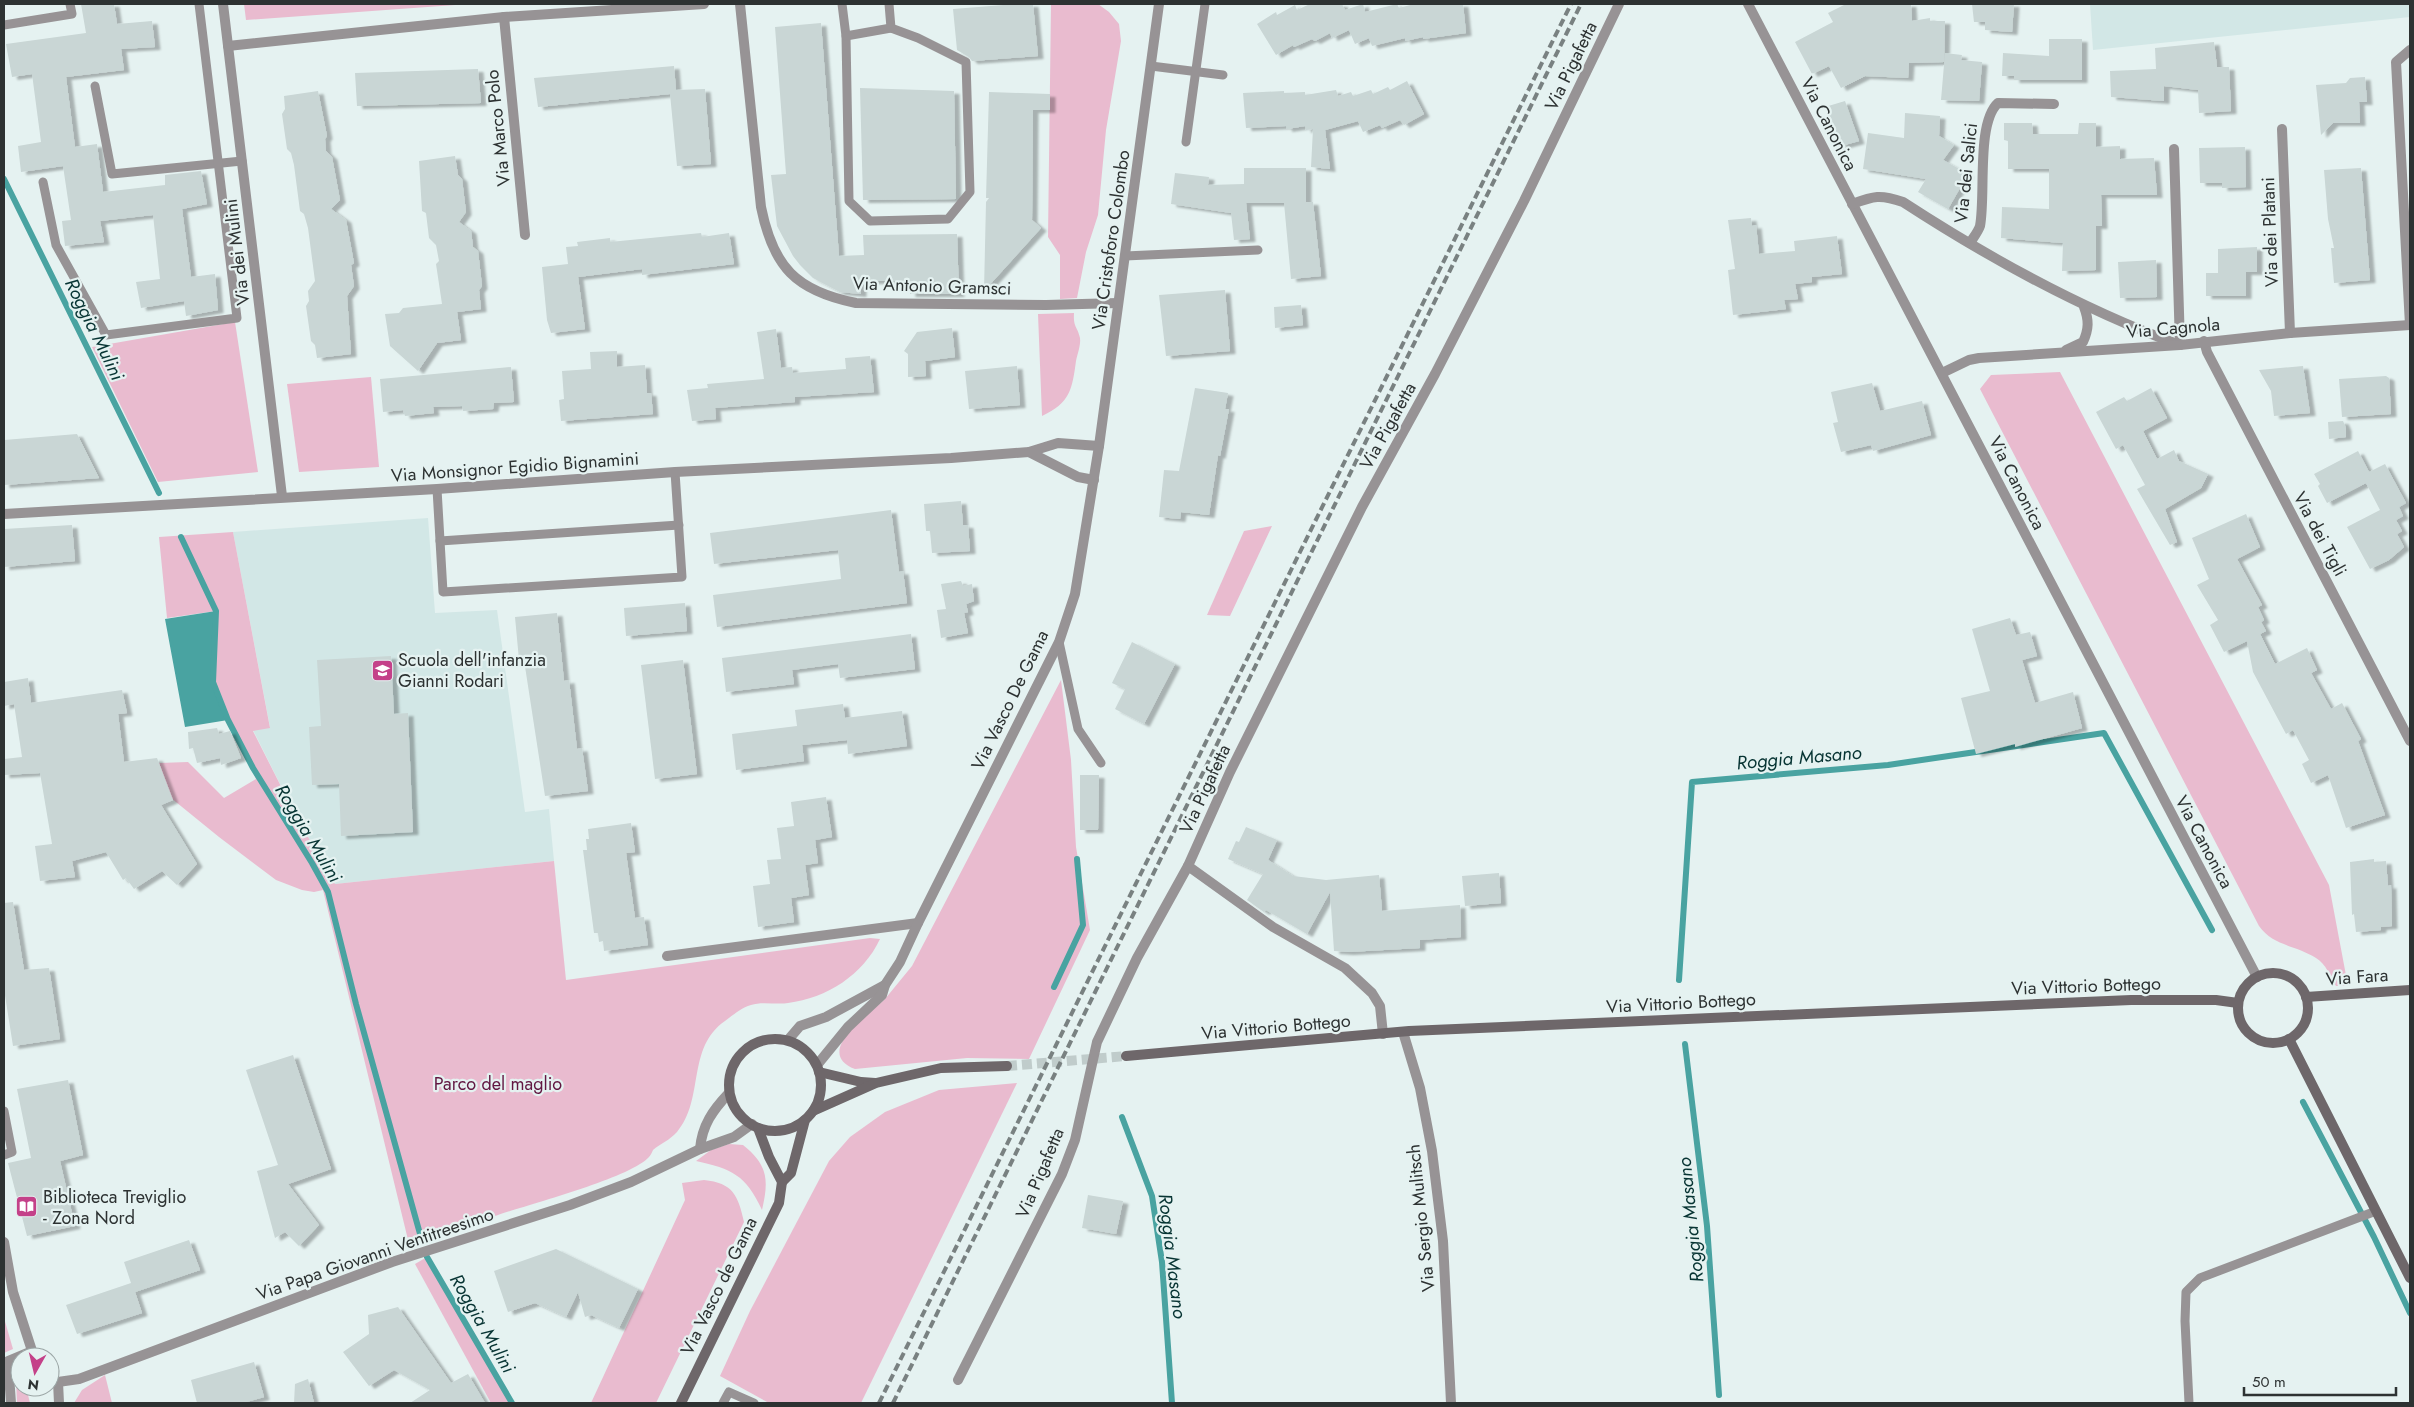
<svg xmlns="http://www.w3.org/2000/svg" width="2414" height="1407" viewBox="0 0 2414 1407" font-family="Jost,sans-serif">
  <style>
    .built { fill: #d2e7e6 }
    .green { fill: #e9bbcf }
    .water { fill: #49a3a1 }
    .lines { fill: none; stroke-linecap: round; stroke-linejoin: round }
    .stream { stroke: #49a3a1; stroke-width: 6 }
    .building { fill: #c9d6d5; filter: url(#shadow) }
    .secondary-tunnel { stroke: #c0cccb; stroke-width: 10; stroke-dasharray: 10 5; stroke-linecap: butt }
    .lane { stroke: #979395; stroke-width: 9 }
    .street { stroke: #979395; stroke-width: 10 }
    .secondary { stroke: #6e676a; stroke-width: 10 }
    .rail { stroke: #798181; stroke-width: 4; stroke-dasharray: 8 4; stroke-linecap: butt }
    .labels { text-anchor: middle; stroke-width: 4.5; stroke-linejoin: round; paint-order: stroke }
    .street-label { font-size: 18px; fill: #2d3232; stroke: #e5f2f1 }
    .poi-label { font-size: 18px; fill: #2d3232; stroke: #e5f2f1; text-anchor: start }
    .park-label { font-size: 18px; fill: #611641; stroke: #e5f2f1 }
    .water-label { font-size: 19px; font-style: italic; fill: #073433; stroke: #e5f2f1 }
  </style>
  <defs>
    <filter id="shadow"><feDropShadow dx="5.5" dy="3" stdDeviation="1" flood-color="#0004"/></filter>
  </defs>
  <rect width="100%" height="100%" fill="#e5f2f1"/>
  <g class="built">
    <polygon points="2090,4 2410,4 2410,17 2093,50"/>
    <polygon points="428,518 435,613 497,610 525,812 549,809 554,861 335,884 296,816 253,730 270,727 233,532"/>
  </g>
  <g class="green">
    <polygon points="244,4 469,4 246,20"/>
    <polygon points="1051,4 1098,4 1109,12 1119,24 1121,41 1106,130 1098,215 1086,252 1077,298 1060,299 1060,255 1048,237"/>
    <path d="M 1074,313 C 1073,328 1078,327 1080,338 C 1081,345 1077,355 1076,361 C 1072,390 1070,403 1042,416 L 1038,314 Z"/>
    <polygon points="235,322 258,472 158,482 92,347"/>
    <path d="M 2060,372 L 2329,885 L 2348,986 L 2336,986 C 2330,976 2326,964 2316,958 C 2296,945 2273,946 2259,926 L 1980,389 L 1991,375 Z"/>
    <polygon points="371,377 379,467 299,472 287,384"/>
    <polygon points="1272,526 1230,616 1207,615 1244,531"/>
    <path d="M 233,532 L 270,728 L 253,731 L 296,816 L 335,884 L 554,861 L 566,980 L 870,938 L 880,939 C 863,975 827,998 788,1003 C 777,1005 762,1001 751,1005 C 741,1008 733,1015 725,1021 C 686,1048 705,1099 677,1132 C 670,1140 660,1144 653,1150 C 652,1152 651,1155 649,1157 C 630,1178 530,1204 498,1215 C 468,1225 439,1237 410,1248 L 323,890 L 314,892 L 302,890 L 276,880 L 219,837 L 171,798 L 159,763 L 188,762 L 224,798 L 256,779 L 213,682 L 213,645 L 216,611 L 167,618 L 159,537 Z"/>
    <path d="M 1061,680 L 1071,760 L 1076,847 L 1090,930 L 1029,1059 L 967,1058 L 855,1069 C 812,1052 870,1014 885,999 C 894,988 903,977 912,966 Z"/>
    <polygon points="1017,1083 861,1403 769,1403 720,1376 750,1311 829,1161 850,1137 885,1112 939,1090"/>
    <path d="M 729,1144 L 743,1145 C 768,1165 769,1180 762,1210 C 746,1175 732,1169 696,1161 L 711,1150 Z"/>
    <path d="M 704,1180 C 733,1183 738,1195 744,1222 L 656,1403 L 591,1403 L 685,1200 L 682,1183 Z"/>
    <polygon points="427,1257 512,1403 491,1403 415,1264"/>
    <polygon points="4,1318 13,1349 4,1353"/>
    <polygon points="105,1375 112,1403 74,1403 82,1390"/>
    <polygon points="20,1377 20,1387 26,1387 30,1403 17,1403 16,1380"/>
  </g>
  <polygon class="water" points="216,611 213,682 228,720 185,727 165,619"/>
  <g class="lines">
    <g class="stream">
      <polyline points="4,179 159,493"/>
      <polyline points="181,537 216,611 213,682 228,720 253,768 312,863 328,892 356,1004 422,1241"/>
      <polyline points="1679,980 1692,782 1888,765 2104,733 2212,930"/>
      <polyline points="1054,987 1083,925 1077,859"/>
      <polyline points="1685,1044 1707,1226 1719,1395"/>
      <polyline points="2303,1102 2374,1237 2410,1313"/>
      <polyline points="1122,1117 1152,1196 1162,1262 1172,1403"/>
      <polyline points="427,1257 512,1403"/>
    </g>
  </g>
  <g class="building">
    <polygon points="81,4 114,4 117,24 152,21 155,47 121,49 124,70 66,77 75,147 97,144 103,192 165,185 165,175 201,171 207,204 182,209 191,277 215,274 218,310 186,316 184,301 141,308 136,282 160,279 153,215 100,221 104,242 65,246 62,221 71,220 63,166 21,172 18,146 41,142 32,74 12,77 6,44 86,33"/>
    <polygon points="1016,4 1033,4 1038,56 972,61 969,57 957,50 953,9"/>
    <polygon points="1310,4 1342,4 1345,10 1363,4 1365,12 1397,4 1399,8 1414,4 1463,4 1466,33 1423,39 1423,37 1405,41 1405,38 1372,46 1369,38 1355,44 1349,30 1332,38 1330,33 1315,41 1312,39 1294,47 1293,45 1276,55 1257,24 1276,12 1277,15 1295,5 1297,10"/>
    <polygon points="1846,4 1911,4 1912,21 1930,18 1930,21 1945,21 1944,62 1909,63 1908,78 1865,76 1841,88 1829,66 1812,74 1795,42 1833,22 1828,13"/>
    <polygon points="1972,4 2014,4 2012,32 1985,30 1985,22 1974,22"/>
    <polygon points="821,23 839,256 864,255 863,235 957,234 959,294 910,294 910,281 861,281 861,294 840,292 813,278 800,265 793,256 777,226 771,175 786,174 775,27"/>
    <polygon points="2049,39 2082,39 2082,80 2014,80 2014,76 2002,76 2003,53 2049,56"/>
    <polygon points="2214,42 2217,67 2229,67 2231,111 2199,113 2198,90 2164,86 2164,101 2111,97 2110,71 2156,69 2155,48"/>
    <polygon points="1945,53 1962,55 1961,60 1982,62 1979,101 1941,100"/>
    <polygon points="674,66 676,90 705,89 711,164 677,166 670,94 538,107 534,78"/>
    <polygon points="478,69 481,103 357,106 355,73"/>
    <polygon points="2365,77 2367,102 2359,102 2360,123 2333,123 2321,135 2316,85 2346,83 2350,78"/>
    <polygon points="1407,81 1424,114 1404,125 1400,120 1382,128 1380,125 1363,132 1358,121 1325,130 1330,169 1311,167 1313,129 1306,130 1305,126 1287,129 1286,126 1246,128 1243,93 1284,91 1284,93 1305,92 1305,95 1336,90 1338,96 1351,92 1353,96 1371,90 1373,94 1388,87 1390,90"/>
    <polygon points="860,88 954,91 956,199 863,200"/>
    <polygon points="318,91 327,136 325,139 326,151 332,157 340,200 331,209 346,220 354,263 351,265 354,286 347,296 351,354 317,358 315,345 311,341 306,306 309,301 308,291 315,281 308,228 304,214 300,211 294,165 291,153 287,149 282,114 285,109 284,96"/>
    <polygon points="989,92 1050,94 1050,110 1033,110 1032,220 1041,228 984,291 986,202 989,198 986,198"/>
    <polygon points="1845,101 1859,141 1841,146 1839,139 1836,140 1825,107"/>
    <polygon points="1905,113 1940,116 1939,136 1954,145 1943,160 1968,174 1948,209 1918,192 1926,179 1863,169 1868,133 1904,138"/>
    <polygon points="2004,123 2032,123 2033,134 2078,134 2079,123 2096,123 2096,147 2120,146 2120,159 2154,158 2157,195 2101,195 2102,226 2096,226 2096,270 2062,271 2063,243 2001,238 2002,207 2049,209 2049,169 2008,169 2008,141 2004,140"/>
    <polygon points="2245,147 2246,187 2222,188 2222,183 2200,183 2199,148"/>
    <polygon points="455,156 458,175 462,179 466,212 459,222 471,231 473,247 478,251 482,286 479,290 481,309 457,312 461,340 437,343 418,371 390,346 385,314 399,313 403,308 442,304 436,264 439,261 436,245 429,238 426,213 422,211 419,161"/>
    <polygon points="1244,168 1306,168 1306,202 1313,202 1321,276 1291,279 1284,203 1246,203 1250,239 1234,240 1231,213 1171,204 1175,173 1209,177 1208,185 1244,184"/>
    <polygon points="2361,168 2370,280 2334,283 2331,248 2334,248 2328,219 2324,170"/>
    <polygon points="1751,218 1752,226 1756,225 1759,254 1795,251 1794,241 1837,236 1842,274 1812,277 1812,282 1795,284 1798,299 1784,300 1786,309 1733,315 1728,270 1735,269 1728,220"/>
    <polygon points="701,233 702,237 729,233 734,264 642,275 642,269 578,277 585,329 551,333 547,320 542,267 568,264 566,247 578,246 577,242 610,238 610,242"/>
    <polygon points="2257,247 2257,272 2246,272 2246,296 2206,296 2206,273 2218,273 2218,249"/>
    <polygon points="2156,260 2157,297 2120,298 2118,262"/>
    <polygon points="1225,290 1230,351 1166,356 1159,295"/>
    <polygon points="1301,305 1303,325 1275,328 1274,307"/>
    <polygon points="952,328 955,357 925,361 926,376 908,377 908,354 904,351 917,332"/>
    <polygon points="776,329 781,368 792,367 793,373 846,369 845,358 870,356 874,392 795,397 795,402 715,408 716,419 692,421 687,390 708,388 707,384 764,379 757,332"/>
    <polygon points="617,351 617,367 645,365 647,393 651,393 653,414 561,421 559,400 564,399 562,371 591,369 590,352"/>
    <polygon points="1017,366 1020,405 969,409 965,371"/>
    <polygon points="2303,366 2310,413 2274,416 2271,391 2259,370"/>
    <polygon points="511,367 514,402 494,403 493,409 463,411 462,406 433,407 434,413 405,416 403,410 383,412 380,379"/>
    <polygon points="2386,376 2389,378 2391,414 2342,417 2339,379"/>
    <polygon points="1872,383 1880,411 1922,401 1931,435 1873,451 1871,445 1841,452 1833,423 1838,422 1831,392"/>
    <polygon points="1195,388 1228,393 1225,409 1229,409 1220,456 1218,455 1209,515 1181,512 1180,519 1159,517 1164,470 1179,471"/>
    <polygon points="2151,388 2167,418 2143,431 2157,459 2174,450 2179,461 2208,474 2201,488 2165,509 2177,542 2170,545 2137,489 2145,485 2123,445 2116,449 2096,412 2124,397 2127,401"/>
    <polygon points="2343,421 2346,428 2346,437 2329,439 2328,422"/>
    <polygon points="77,434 99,478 4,485 4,440"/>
    <polygon points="2358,451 2369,472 2385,464 2406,503 2399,507 2403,516 2396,520 2402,531 2397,534 2404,547 2389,560 2370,569 2347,527 2380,510 2366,483 2327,503 2318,486 2320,484 2314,474"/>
    <polygon points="961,501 963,525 968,525 970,551 932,553 930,531 926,531 924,504"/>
    <polygon points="891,510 899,572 903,571 907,603 717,627 713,595 841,579 838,550 714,564 710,533"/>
    <polygon points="2246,514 2260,547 2237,559 2262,605 2258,607 2264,620 2261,622 2266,631 2260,634 2275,664 2307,648 2317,670 2311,673 2331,709 2342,703 2361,739 2358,741 2385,815 2346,828 2328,775 2311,783 2302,764 2309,760 2293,730 2286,734 2253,672 2247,641 2224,652 2210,625 2218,620 2197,585 2209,579 2192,538"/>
    <polygon points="72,525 75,561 4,567 4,529"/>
    <polygon points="961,581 963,586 972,584 974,601 966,604 968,612 964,613 968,633 941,638 937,610 946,609 941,584"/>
    <polygon points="685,603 687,631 626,636 624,608"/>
    <polygon points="557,613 564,681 569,680 577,749 582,748 588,791 545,796 524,660 519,660 515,617"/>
    <polygon points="2010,618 2016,635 2030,632 2037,656 2022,660 2035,703 2073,692 2082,728 2015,747 2015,744 1976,754 1961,698 1990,691 1972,629"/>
    <polygon points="911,634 915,669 840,678 838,664 792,670 794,684 726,692 722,658"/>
    <polygon points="1132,642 1175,664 1144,724 1115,709 1125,689 1112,683"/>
    <polygon points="391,656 394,714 408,713 413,832 341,836 339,784 312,785 309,727 321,726 317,660"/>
    <polygon points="683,660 697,774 655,779 641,665"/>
    <polygon points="28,678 31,703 122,690 127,713 118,714 124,762 157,758 173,800 161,805 197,864 177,885 162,871 134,889 126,878 123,880 106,852 72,861 75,877 40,881 35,846 52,844 40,773 4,775 4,759 22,757 14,704 4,706 4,682"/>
    <polygon points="843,704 845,718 902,711 907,746 848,754 847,740 802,745 804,761 736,770 732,734 797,726 795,710"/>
    <polygon points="217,728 219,734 230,731 241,758 221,765 220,758 197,763 193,748 189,749 188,732"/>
    <polygon points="1080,775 1099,775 1098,830 1080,830"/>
    <polygon points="826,797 832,837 815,840 818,863 805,865 809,895 791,898 794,922 758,927 753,886 770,884 767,860 781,859 777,828 794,826 791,802"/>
    <polygon points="631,823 635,852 626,853 635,918 644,917 648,945 604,951 603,941 599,942 598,933 594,933 583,850 587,850 586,839 589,839 588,829"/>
    <polygon points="1246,827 1277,840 1268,860 1293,876 1326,880 1379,875 1382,911 1460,905 1461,937 1420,940 1420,948 1348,952 1334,951 1330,892 1307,934 1266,910 1264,912 1247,900 1263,874 1228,859 1236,841 1239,842"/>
    <polygon points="2374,859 2374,862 2386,861 2388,886 2391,885 2392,926 2381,927 2381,930 2356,932 2354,914 2352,915 2350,862"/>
    <polygon points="1499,873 1501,903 1465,906 1462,876"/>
    <polygon points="13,902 24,970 49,968 60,1039 13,1046 4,989 4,903"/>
    <polygon points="293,1055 331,1169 288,1184 319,1225 299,1246 285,1232 275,1238 257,1171 278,1165 246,1070"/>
    <polygon points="68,1080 83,1155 60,1161 75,1226 27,1236 8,1163 31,1158 17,1089"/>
    <polygon points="1088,1195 1123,1201 1116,1234 1082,1228"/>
    <polygon points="189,1240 200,1270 135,1292 142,1313 77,1334 66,1305 131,1283 124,1262"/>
    <polygon points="556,1249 638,1289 619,1328 591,1315 585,1317 578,1292 566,1317 535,1303 508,1312 494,1271"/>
    <polygon points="398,1307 451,1383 468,1374 485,1403 410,1403 430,1390 394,1370 369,1386 343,1352 369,1334 368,1315"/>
    <polygon points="254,1362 264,1397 243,1403 197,1403 191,1380"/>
    <polygon points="308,1379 314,1403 294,1403 295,1384"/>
  </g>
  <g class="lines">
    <polyline class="secondary-tunnel" points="1007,1066 1126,1056"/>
    <g class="lane">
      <polyline points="842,4 846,36 849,201 870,221 948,219 970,192 966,62 918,38 891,28 889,4"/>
      <polyline points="4,25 72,14 70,4"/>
      <polyline points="846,36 891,28"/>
      <polyline points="1151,66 1223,75"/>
      <polyline points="95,86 112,174 242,161"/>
      <polyline points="1186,142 1205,4"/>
      <polyline points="43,182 56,245 106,335 237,318 199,4"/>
      <polyline points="1125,256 1258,250"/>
      <polyline points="437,489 443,592 682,577 675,472"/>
      <polyline points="440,541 679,525"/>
      <polyline points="1059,642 1078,729 1101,763"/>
      <polyline points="4,1111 12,1152 4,1155"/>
      <polyline points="723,1403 729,1392 754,1403"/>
      <polyline points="2189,1403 2185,1321 2186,1292 2200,1278 2376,1211"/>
    </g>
    <g class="street">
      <polyline points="223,4 282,496"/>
      <path d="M 740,4 L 761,207 C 773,267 796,291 856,303 L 1046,305 L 1118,303"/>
      <polyline points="1748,4 2257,977"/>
      <polyline points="504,17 525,235"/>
      <polyline points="228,46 504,17 704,4"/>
      <polyline points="2282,129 2290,333"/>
      <polyline points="2174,149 2180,345"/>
      <path d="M 1852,204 C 1874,196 1880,194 1903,202 C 1989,258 2079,308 2177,344"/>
      <path d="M 1970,243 C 1973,238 1978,232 1980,226 C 1986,195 1976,123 1998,103 L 2054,104"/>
      <polyline points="2410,325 2396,62 2410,50"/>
      <polyline points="2204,341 2207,352 2410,741"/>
      <path d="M 2066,350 L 2083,342 C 2089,329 2089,320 2084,307"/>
      <polyline points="1942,373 1969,360 1979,358 2180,345 2290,333 2410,325"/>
      <polyline points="1029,452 1078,477 1094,480"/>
      <polyline points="4,514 437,489 675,472 951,458 1029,452 1058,443 1099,446"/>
      <polyline points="1188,866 1230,772 1362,507 1435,374 1524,201 1619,4"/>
      <polyline points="667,956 918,923"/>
      <polyline points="1403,1032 1420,1088 1432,1151 1443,1241 1451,1403"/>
      <polyline points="788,1040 800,1026 826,1017 885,985"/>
      <polyline points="817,1065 848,1027 882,995 885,985 900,962 918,923 1059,642 1075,594 1099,446 1159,4"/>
      <path d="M 700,1149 C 702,1125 713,1110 729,1093"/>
      <polyline points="4,1242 13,1292 34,1357"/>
      <polyline points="50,1380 58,1382 79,1379 392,1262 570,1205 631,1182 700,1149 734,1137 752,1124"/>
      <polyline points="958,1380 1062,1174 1075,1140 1097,1042 1137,958 1188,866 1273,927 1345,968 1372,993 1380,1006 1383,1034"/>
      <polyline points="58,1382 59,1403"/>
      <polyline points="11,1403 8,1361 32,1351"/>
    </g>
    <g class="secondary">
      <circle cx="2273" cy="1008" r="35"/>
      <polyline points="2306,997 2410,990"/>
      <polyline points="2289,1039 2410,1278"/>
      <circle cx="775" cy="1085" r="46"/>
      <polyline points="1126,1056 1409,1031 2131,1000 2216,1000 2238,1003"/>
      <polyline points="819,1072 861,1082 875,1083"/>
      <polyline points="813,1111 876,1083 941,1068 1007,1066"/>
      <polyline points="782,1182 791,1173 805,1120"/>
      <polyline points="681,1403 779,1203 782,1182 769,1157 758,1128"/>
    </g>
    <g class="rail">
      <polyline points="879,1403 1571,4"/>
      <polyline points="893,1403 1581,4"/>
    </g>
  </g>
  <defs>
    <symbol id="school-square" viewBox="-11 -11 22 22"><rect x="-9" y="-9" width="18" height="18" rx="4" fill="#c44189" stroke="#e5f2f1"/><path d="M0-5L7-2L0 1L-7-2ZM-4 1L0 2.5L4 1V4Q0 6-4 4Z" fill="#fff"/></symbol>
    <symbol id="library-square" viewBox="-11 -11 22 22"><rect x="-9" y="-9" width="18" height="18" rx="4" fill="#c44189" stroke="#e5f2f1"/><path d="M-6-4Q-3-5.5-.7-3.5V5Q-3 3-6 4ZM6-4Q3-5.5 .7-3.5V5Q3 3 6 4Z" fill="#fff"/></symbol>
  </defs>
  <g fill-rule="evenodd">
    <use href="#school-square" x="370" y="658" width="25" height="25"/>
    <use href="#library-square" x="14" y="1194" width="25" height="25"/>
  </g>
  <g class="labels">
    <g class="street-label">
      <text transform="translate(1571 66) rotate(-64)" y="6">Via Pigafetta</text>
      <text transform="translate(1829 124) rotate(63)" y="6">Via Canonica</text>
      <text transform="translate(498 128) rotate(-96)" y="6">Via Marco Polo</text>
      <text transform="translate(1966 173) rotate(-84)" y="6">Via dei Salici</text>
      <text transform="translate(2270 232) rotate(-92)" y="6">Via dei Platani</text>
      <text transform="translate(1111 240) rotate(-82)" y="6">Via Cristoforo Colombo</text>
      <text transform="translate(237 252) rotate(-97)" y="6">Via dei Mulini</text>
      <text transform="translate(932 286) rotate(2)" y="6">Via Antonio Gramsci</text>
      <text transform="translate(2173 328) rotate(-5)" y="6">Via Cagnola</text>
      <text transform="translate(1388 426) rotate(-61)" y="6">Via Pigafetta</text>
      <text transform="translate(515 467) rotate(-4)" y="6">Via Monsignor Egidio Bignamini</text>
      <text transform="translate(2017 483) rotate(63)" y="6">Via Canonica</text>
      <text transform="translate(2320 534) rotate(62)" y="6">Via dei Tigli</text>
      <text transform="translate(1010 700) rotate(-64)" y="6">Via Vasco De Gama</text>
      <text transform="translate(1205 789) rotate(-65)" y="6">Via Pigafetta</text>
      <text transform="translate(2204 842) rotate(62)" y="6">Via Canonica</text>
      <text transform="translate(2357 977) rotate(-4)" y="6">Via Fara</text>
      <text transform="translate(2086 986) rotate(-2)" y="6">Via Vittorio Bottego</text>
      <text transform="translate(1681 1003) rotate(-3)" y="6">Via Vittorio Bottego</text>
      <text transform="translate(1276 1027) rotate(-5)" y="6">Via Vittorio Bottego</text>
      <text transform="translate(1040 1173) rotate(-67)" y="6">Via Pigafetta</text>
      <text transform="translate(1421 1218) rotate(-96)" y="6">Via Sergio Mulitsch</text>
      <text transform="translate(375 1254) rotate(-19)" y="6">Via Papa Giovanni Ventitreesimo</text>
      <text transform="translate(719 1286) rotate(-64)" y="6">Via Vasco de Gama</text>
    </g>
    <g class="poi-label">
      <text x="398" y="666">Scuola dell'infanzia<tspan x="398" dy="21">Gianni Rodari</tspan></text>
      <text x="43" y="1203">Biblioteca Treviglio<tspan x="43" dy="21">- Zona Nord</tspan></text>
    </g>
    <g class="park-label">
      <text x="498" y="1090">Parco del maglio</text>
    </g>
    <g class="water-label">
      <text transform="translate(95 329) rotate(64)" y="7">Roggia Mulini</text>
      <text transform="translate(1799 757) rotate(-5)" y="7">Roggia Masano</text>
      <text transform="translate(309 833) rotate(59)" y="7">Roggia Mulini</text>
      <text transform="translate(1690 1220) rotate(-96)" y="7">Roggia Masano</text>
      <text transform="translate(1173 1256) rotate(83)" y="7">Roggia Masano</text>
      <text transform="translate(483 1323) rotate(60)" y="7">Roggia Mulini</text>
    </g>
  </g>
  <rect width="2414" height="1407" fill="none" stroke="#2d3232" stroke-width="10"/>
  <g transform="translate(35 1372) rotate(188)"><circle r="24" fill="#e5f2f1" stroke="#9ba5a5"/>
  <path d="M0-4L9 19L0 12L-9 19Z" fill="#c44189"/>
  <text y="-8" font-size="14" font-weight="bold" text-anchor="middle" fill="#2d3232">N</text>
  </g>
  <path d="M2244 1387v8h152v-8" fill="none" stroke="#2d3232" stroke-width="2.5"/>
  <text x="2252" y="1387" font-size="15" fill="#2d3232" stroke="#e5f2f1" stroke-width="4" paint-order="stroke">50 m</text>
</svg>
